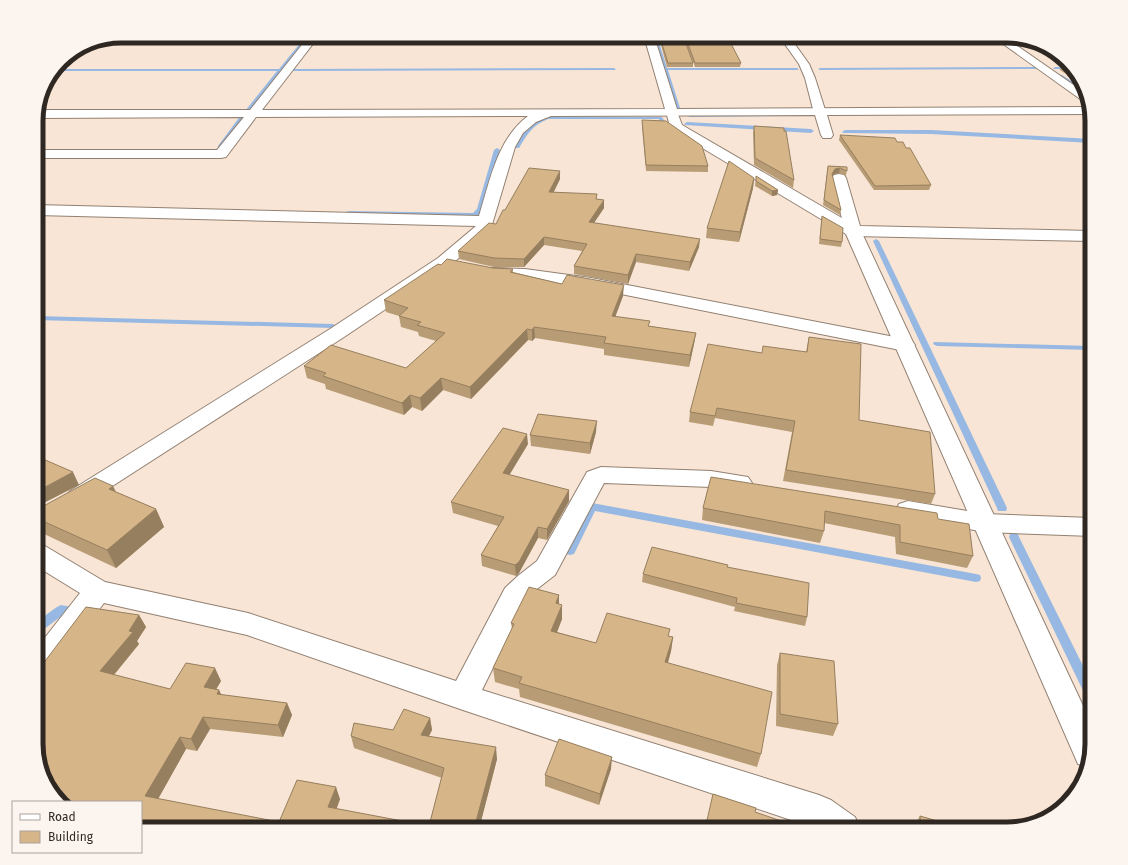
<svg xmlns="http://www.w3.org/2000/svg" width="1128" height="865" viewBox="0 0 1128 865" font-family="'Fira Sans',sans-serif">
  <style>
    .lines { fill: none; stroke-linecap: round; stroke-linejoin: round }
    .stream { fill: #96b8e2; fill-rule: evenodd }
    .minor-casing { stroke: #928072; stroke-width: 2 }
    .tertiary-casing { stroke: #928072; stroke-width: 2 }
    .minor { fill: #fff; fill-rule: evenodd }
    .tertiary { fill: #fff; fill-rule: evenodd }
    .wall { fill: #b89c75 }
    .shaded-wall { fill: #967f5f }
    .building { fill: #d6b588; stroke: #967f5f }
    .rim { fill: none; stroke: #2f2822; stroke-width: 5 }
  </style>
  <rect width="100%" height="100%" fill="#f8e5d5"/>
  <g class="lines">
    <g class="stream">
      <polygon points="306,36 310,36 247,113 245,113 245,111 277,71 54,71 56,69 279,69"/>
      <polygon points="653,36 657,36 667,68 797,68 799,69 797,70 668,70 680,108 678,109 676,108"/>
      <polygon points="1036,67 1038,69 820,70 818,69 820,68"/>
      <polygon points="1055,67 1070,67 1072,69 1053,69"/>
      <polygon points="614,68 616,70 293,71 291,70 293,69"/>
      <polygon points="1058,75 1062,75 1085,90 1086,94 1058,77"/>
      <polygon points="807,114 807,116 805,116 690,117 688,116 690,115"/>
      <polygon points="241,115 245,116 222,148 218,148 218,146"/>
      <path d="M 548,117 L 661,117 L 663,118 L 664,121 L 668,123 L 665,125 L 660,124 L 659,119 L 548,119 C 533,125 527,134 519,148 L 515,148 C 516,132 534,120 548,117 Z"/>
      <polygon points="687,122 811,129 814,131 811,133 685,125 684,124"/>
      <polygon points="845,130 931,130 1092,139 1092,143 931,134 843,133 842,132"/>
      <polygon points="497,148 500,150 483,210 477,216 348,215 345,213 348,211 473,213 477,209 494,150"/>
      <polygon points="876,239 879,241 1007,508 1006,511 998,511 997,508 873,241"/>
      <polygon points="36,316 333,324 337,326 333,328 36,320"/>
      <polygon points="934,342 1092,346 1092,350 937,346 933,344"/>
      <polygon points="592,503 976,574 980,575 981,578 980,581 976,582 595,511 574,554 570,555 566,554 565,551 588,505"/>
      <polygon points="1014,533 1018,534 1019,537 1092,684 1092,702 1088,701 1009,537 1010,534"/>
      <polygon points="61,605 72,607 74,610 72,613 63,615 40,632 36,634 36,622 57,607"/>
    </g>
    <defs>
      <g id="minor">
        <path d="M 309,36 L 319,36 L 262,110 L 665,109 L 644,36 L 654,36 L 677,109 L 1089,107 L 1091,114 L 827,115 L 833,135 L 831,138 L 823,138 L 821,135 L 815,115 L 551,116 L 536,122 L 523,133 L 515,147 L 491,228 L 450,266 L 344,337 L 86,503 L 78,505 L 70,503 L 66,497 L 70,491 L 330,329 L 438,258 L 476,226 L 36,215 L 36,205 L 479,216 C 490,181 497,139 528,116 L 256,117 L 226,157 L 221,158 L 36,158 L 36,150 L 217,150 L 244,117 L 36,118 L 37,110 L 250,110 Z"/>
        <polygon points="992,36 1003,36 1085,93 1088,102 1083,101"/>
        <polygon points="839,174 844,175 846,178 860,226 1092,231 1092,241 853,236 847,234 845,231 832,178 834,175"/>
        <polygon points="492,268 525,269 591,278 905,339 912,341 915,345 912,349 905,351 591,288 525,279 486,277 483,273 486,269"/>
        <polygon points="601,467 711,471 748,477 752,483 748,489 740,491 711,487 604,483 555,575 537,589 525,603 482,690 819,795 831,800 855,817 860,829 814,829 809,826 463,710 247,635 104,603 46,680 36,684 36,649 80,593 36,566 36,543 45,546 105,582 248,613 456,681 505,588 519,575 537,561 587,472"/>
        <polygon points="908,501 985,514 1092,518 1092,536 985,532 899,516 896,510 899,504"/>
      </g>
      <g id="tertiary">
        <polygon points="779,36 789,36 809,64 815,78 826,113 824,116 816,116 814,113 805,78 799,64"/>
        <polygon points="672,108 676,109 682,125 859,228 861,231 1092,725 1092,744 1085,766 1078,764 846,234 674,131 670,126 666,112 668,109"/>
      </g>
    </defs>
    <use href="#minor" class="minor-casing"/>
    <use href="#tertiary" class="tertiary-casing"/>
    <use href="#minor" class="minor"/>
    <use href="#tertiary" class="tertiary"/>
  </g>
  <g class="wall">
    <polygon points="683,36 727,36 741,63 740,67 695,67"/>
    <polygon points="661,41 693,63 693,67 667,67 661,45"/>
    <polygon points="1061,66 1069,66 1083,83 1084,86 1060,70"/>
    <polygon points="642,120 708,166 708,172 646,171 642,126"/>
    <polygon points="754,126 794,180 793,188 754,165 753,133"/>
    <polygon points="840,135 897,142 906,148 931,185 929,190 874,190 839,140"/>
    <polygon points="828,166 847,167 846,176 839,173 834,174 832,176 841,210 840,215 823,205"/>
    <polygon points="756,176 778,190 777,195 772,196 755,186"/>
    <polygon points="754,178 753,188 739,242 706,238 707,228"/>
    <polygon points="560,179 553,192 597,199 604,208 594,223 699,247 689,271 636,262 628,284 574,274 574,266 582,251 544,245 524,267 494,267 459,259 458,251 496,224 505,210"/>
    <polygon points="822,216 842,242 841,247 819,244"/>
    <polygon points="441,265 493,268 513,269 513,272 562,284 623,296 615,317 649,326 696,333 694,344 689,367 604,355 604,349 535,338 532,341 528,340 471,399 443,390 422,411 412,407 404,415 326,389 325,384 307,378 304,366 406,368 436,341 419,336 418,332 401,327 399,316 386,312 384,300"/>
    <polygon points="809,337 859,420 935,494 931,504 783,481 792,432 715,418 713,426 689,422 690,412 762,353 806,352"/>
    <polygon points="596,432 590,454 531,446 530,435"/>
    <polygon points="528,444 509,475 569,490 569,501 547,540 538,538 519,573 516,576 482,566 481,555 498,526 453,513 451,502"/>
    <polygon points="711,477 938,519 973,556 967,568 896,554 895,537 824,523 824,531 820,543 702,520 703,508"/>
    <polygon points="116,492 156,509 164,527 116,568 42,533 36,524 36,512 39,511 38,509"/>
    <polygon points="727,567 807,617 805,626 734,611 735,607 642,582 643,574"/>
    <polygon points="559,595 559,604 562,605 562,619 557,632 596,643 669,636 673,637 671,651 668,663 761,754 757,767 520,697 519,689 495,682 493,668 512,629 511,623"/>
    <polygon points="139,615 146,627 137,641 139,644 114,675 170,689 221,681 216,689 219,690 221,695 287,703 292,715 283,737 210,729 197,751 186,749 158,799 279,822 340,799 336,809 429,826 442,778 354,748 351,736 393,730 430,718 432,730 429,736 497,759 479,829 141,829 61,802"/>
    <polygon points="780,653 838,724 833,736 776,726 777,665"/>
    <polygon points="611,769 599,805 545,786 545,775"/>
    <polygon points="920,816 963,828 965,826 976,829 915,829 915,825"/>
  </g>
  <g class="shaded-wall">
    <polygon points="840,168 839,173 834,174 831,178 832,174 835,169"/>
    <polygon points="560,171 560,179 550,200 549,192"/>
    <polygon points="754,178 753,188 739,242 740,232"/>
    <polygon points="778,190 777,195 772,196 772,191"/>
    <polygon points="604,200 604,208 589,230 589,222"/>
    <polygon points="544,237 544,245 524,267 524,259"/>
    <polygon points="700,239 699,247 689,271 690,262"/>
    <polygon points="636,254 636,262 628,284 628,275"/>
    <polygon points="624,285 623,296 611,328 612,316"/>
    <polygon points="534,327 535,338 532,341 532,330"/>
    <polygon points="527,329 528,340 471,399 470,387"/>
    <polygon points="696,333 694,344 689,367 690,355"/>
    <polygon points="441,378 443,390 422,411 420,398"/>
    <polygon points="410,395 412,407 404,415 402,403"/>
    <polygon points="597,421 596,432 590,454 590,443"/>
    <polygon points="527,434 528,444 504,484 503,473"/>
    <polygon points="73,472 79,485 36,507 36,492"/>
    <polygon points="113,486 122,504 109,489"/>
    <polygon points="569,490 569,501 547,540 547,529"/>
    <polygon points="156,509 164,527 116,568 107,550"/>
    <polygon points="538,527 538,538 519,573 516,576 515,565"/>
    <polygon points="559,595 559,609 556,603"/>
    <polygon points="562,605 562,619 552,645 551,631"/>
    <polygon points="139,615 146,627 137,641 139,644 107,683 100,671 129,631"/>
    <polygon points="673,637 671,651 664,676 665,662"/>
    <polygon points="215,668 221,681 210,700 204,687"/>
    <polygon points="219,690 225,702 217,694"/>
    <polygon points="287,703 292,715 283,737 278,725"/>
    <polygon points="203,717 210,729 197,751 191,739"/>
    <polygon points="430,718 432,730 423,747 421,735"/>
    <polygon points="180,737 186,749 153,808 145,796"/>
    <polygon points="496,747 497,759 479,829 474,829"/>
    <polygon points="612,757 611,769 599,805 600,794"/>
    <polygon points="336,787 340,799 333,819 328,807"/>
  </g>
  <g class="building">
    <polygon points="685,36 727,36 741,63 695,63"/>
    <polygon points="661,41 685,41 693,63 668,63"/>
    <polygon points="1061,66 1069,66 1078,77"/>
    <polygon points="642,120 666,121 702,146 708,166 646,165"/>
    <polygon points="754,126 784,128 784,131 786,131 794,180 755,158"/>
    <polygon points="840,135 895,138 897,142 903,142 906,148 910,148 931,185 875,186"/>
    <polygon points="729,161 754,178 740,232 707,228"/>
    <polygon points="828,166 847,167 847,171 840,168 835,169 832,174 841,210 824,200"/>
    <polygon points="529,168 560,171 549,192 597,194 596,199 604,200 589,222 700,239 690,262 636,254 628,275 574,266 587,244 544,237 524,259 494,258 458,251 489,223 496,224 503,210 505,210"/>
    <polygon points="756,176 778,190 772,191 756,181"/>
    <polygon points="822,216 843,228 842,242 820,239"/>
    <polygon points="447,259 493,268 513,269 510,272 562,284 567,275 624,285 612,316 650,321 648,326 696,333 690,355 604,343 606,337 534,327 532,330 527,329 470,387 441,378 420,398 410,395 402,403 323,376 326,373 304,366 331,345 406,368 445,333 417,325 421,322 399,316 408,308 384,300 438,264 441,265"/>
    <polygon points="809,337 861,344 859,420 930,432 935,494 786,470 795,421 717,408 715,416 690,412 708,344 762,353 763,346 807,352"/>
    <polygon points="538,414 597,421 590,443 530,435"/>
    <polygon points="503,428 527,434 503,473 569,490 547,529 538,527 519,562 515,565 481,555 504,517 451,502"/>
    <polygon points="36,456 73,472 36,492"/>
    <polygon points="711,477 937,513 938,519 969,524 973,556 900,542 900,525 825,511 824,531 703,508"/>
    <polygon points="95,478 113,486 109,489 156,509 107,550 36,518 36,512 40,510 38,509"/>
    <polygon points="652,547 728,565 727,567 809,583 807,617 736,603 737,598 643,574"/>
    <polygon points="529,587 559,595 556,603 562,605 551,631 596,643 607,613 670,629 668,636 673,637 665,662 772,692 761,754 519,683 522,677 493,668 514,624 511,623"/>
    <polygon points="86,607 139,615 129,631 133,632 100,671 170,689 186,663 215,668 204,687 219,690 217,694 287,703 278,725 203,717 191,739 180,737 145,796 279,822 297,780 336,787 328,807 429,826 444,768 351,736 354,723 393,730 404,709 430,718 421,735 496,747 474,829 141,829 141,802 61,802 45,782 36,749 36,670 39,669"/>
    <polygon points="780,653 834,661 838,724 780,714"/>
    <polygon points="559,739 612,757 600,794 545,775"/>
    <polygon points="713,794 756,808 755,812 802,828 802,829 705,829"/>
    <polygon points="920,816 965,829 965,826 976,829 921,829"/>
  </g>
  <path d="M0 0H1128V865H0ZM121 43H1007A78 78 0 0 1 1085 121V744A78 78 0 0 1 1007 822H121A78 78 0 0 1 43 744V121A78 78 0 0 1 121 43Z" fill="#fcf4ee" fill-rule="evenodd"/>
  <path class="rim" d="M121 43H1007A78 78 0 0 1 1085 121V744A78 78 0 0 1 1007 822H121A78 78 0 0 1 43 744V121A78 78 0 0 1 121 43Z"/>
  <rect x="12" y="801" width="130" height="52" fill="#fcf4ee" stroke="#aaa29c"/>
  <rect x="20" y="814" width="20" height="6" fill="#ffffff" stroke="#aaa29c"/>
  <text x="48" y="821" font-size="12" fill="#2f2822">Road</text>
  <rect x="20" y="831" width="20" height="12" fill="#d6b588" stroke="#aaa29c"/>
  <text x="48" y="841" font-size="12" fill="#2f2822">Building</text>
</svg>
